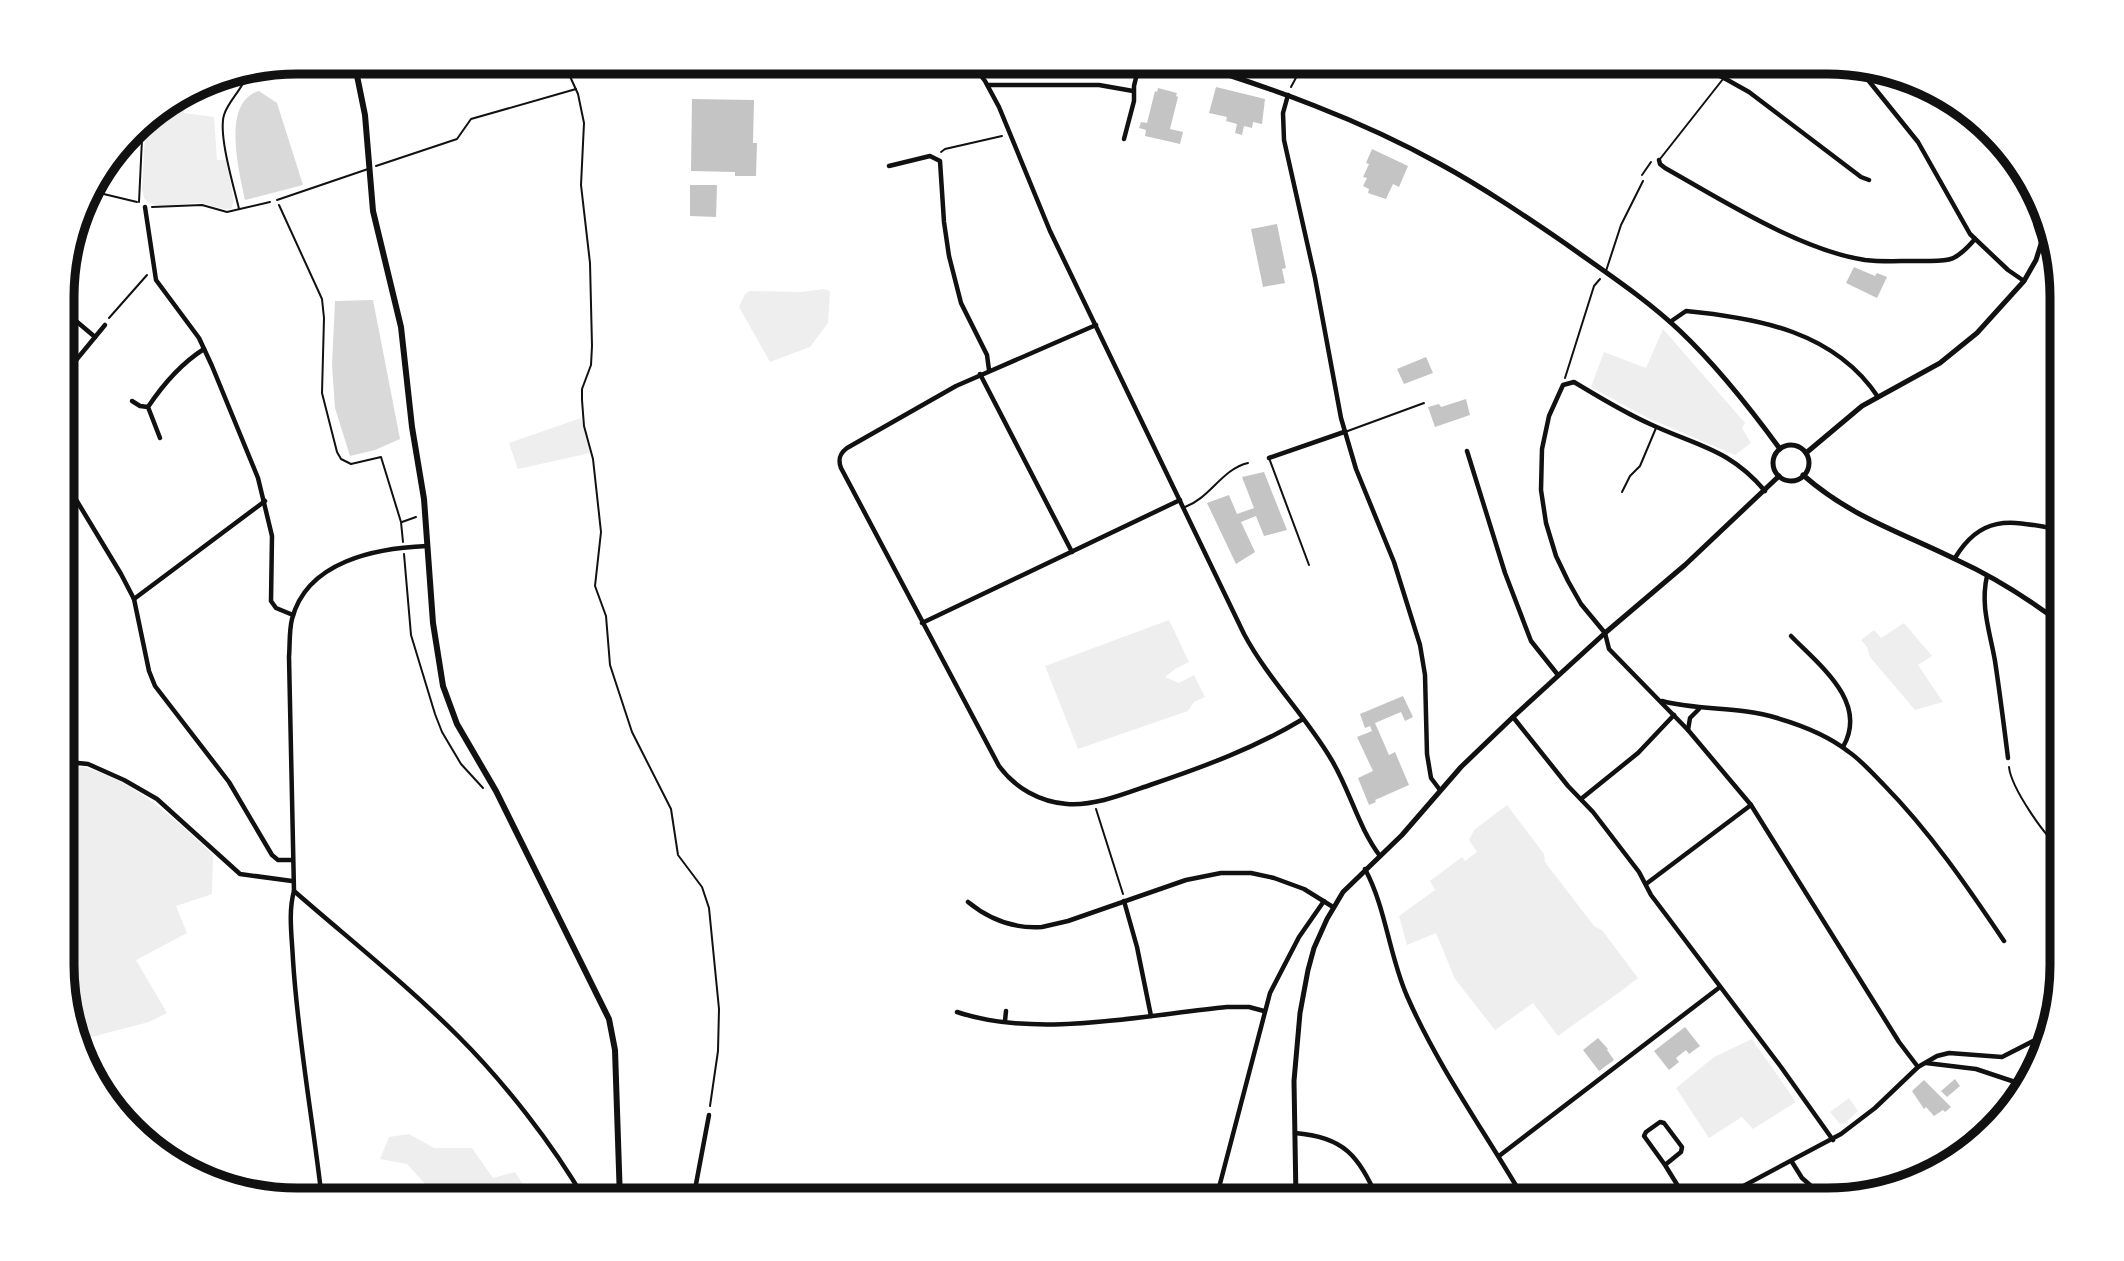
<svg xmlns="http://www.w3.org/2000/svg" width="2124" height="1261" viewBox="0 0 2124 1261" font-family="Overpass,sans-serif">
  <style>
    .green { fill: #eee }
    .water { fill: #d9d9d9 }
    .building { fill: #c4c4c4 }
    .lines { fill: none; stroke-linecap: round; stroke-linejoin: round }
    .path { stroke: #111; stroke-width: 2 }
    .service { stroke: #111; stroke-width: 2 }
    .minor { stroke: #111; stroke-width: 4.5 }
    .tertiary { stroke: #111; stroke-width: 5 }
    .secondary { stroke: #111; stroke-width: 6 }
    .rim { fill: none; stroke: #111; stroke-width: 9 }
  </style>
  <rect width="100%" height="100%" fill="#fff"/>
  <g class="green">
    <path d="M 177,97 L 184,99 L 184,113 L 214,117 L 217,160 L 226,160 L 234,201 L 231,209 C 220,210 210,204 198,203 C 182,202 155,212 144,198 L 142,188 L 146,117 Z"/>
    <polygon points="824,289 830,291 828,323 810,347 770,362 739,307 745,294 750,291 801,292"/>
    <polygon points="1663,329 1745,423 1742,428 1751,443 1735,455 1648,418 1591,387 1604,352 1646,368"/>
    <polygon points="581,418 590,453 518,469 509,443"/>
    <polygon points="1169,620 1189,662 1175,669 1165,677 1179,683 1194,675 1205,697 1194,702 1188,711 1078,749 1045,666"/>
    <polygon points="1904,623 1932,656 1918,665 1943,702 1915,710 1870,657 1867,647 1861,640 1874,630 1881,638"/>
    <path d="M 83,767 C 133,780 170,815 207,849 L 213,855 L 212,894 L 176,906 L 187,933 L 136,960 L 167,1013 L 149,1022 L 80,1040 L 63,995 L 63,769 Z"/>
    <path d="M 1507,805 L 1544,854 L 1545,862 L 1594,926 L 1602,930 L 1638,978 C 1612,999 1585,1016 1558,1036 L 1533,1003 L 1495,1030 L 1455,979 L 1436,933 L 1407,945 L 1399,916 L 1435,890 L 1430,881 L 1462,857 L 1465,861 L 1477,852 L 1469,840 L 1474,830 Z"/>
    <polygon points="1752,1039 1796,1102 1753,1129 1742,1117 1709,1138 1676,1088 1714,1057"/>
    <polygon points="1849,1098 1858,1111 1845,1123 1840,1124 1830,1112"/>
    <polygon points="409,1134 434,1148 472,1148 493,1178 515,1172 531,1197 525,1200 426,1200 426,1185 407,1164 380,1159 389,1137"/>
  </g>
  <g class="water">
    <path d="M 259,91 L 277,103 L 303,185 L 245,200 C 239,171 221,102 259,91 Z"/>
    <polygon points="373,300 400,439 375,450 350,456 335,408 332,365 335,301"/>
  </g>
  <g class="building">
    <polygon points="1216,87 1265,99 1262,124 1253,122 1252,128 1244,126 1242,135 1235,133 1237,124 1226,121 1227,117 1209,113"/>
    <polygon points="1158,88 1177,93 1176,96 1178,97 1170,129 1183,132 1180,144 1145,136 1146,130 1139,128 1141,122 1147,123 1155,91 1157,92"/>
    <polygon points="692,99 754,100 753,143 757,143 756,176 735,176 735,172 691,171"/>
    <polygon points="1372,149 1408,166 1399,187 1393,184 1386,199 1368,193 1369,189 1363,186 1367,178 1363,177 1369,164 1366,163"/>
    <polygon points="690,185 717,185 716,217 690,216"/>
    <polygon points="1277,224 1286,268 1282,269 1285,283 1263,287 1251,229"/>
    <polygon points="1854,267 1875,276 1877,273 1887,277 1877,298 1846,283"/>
    <polygon points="1426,357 1433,373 1404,384 1397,369"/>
    <polygon points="1466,399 1470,415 1435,427 1428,407 1439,404 1441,407"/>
    <polygon points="1264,472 1287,530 1264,536 1256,516 1241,522 1255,552 1236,564 1207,503 1229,495 1237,514 1254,508 1242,477"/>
    <polygon points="1403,696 1413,717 1405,721 1401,712 1375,723 1389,755 1395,752 1409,785 1375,800 1376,802 1369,805 1358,778 1373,771 1357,737 1372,731 1370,726 1365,728 1360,714"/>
    <polygon points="1685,1027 1700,1046 1689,1054 1686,1050 1676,1058 1679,1062 1669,1070 1654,1051"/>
    <polygon points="1598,1038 1608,1049 1607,1050 1614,1060 1599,1071 1583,1050"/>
    <polygon points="1955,1079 1960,1086 1947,1097 1941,1091"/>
    <polygon points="1924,1080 1951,1107 1945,1112 1943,1110 1934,1116 1926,1107 1924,1109 1912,1091"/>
  </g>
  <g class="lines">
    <g class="path">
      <polyline points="563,61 578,94 584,123 581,185 590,263 592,346 591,365 582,389 582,400 584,426 593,459 601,532 595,586 606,616 610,665 632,732 671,809 678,855 702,887 709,908 719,1009 718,1051 710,1106"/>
      <polyline points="1291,87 1305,61"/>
      <polyline points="941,152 945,149 1002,136"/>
      <polyline points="376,166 457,139 471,119 576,89"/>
      <polyline points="1642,175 1651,162"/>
      <polyline points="87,190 137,202"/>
      <polyline points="139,202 143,118"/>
      <polyline points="279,205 322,299 324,318 322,393 337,452 341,459 351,464 381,457 401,522 403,542"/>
      <polyline points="152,207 202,205 227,212 270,202"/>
      <path d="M 239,209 C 234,187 218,135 224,115 C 229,99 245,88 247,71"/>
      <polyline points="109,318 147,275"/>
      <polyline points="1565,378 1594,286 1600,279"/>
      <polyline points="402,522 416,517"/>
      <polyline points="404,554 411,635 435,714 442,732 461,764 483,788"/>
      <path d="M 2009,767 C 2011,787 2045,838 2062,849"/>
      <polyline points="1096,809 1123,894"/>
    </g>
    <g class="service">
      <polyline points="1660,159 1723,79"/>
      <polyline points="277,200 368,169"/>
      <polyline points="1606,271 1621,225 1643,181"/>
      <polyline points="1345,432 1424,403"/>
      <polyline points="1269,458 1309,565"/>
      <polyline points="1622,492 1630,476 1640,466 1656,428"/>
      <path d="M 1185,507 C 1210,498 1222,469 1248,463"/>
    </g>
    <g class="minor">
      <path d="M 970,61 L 985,81 L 999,107 L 1050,231 L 1244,634 C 1268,679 1305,715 1331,759 C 1350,790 1358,827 1380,856"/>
      <polyline points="1686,61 1724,78 1749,92 1861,177 1869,180"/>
      <polyline points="1860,70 1918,142 1970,234 2008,270 2024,281"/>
      <polyline points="1724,78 1733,61"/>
      <polyline points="988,85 1099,85 1133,91"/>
      <polyline points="1288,95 1283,113 1284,140 1315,278 1341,418 1356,469 1394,562 1420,645 1425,675 1427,754 1431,778 1440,790"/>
      <polyline points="1124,139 1134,101 1134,86 1140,61"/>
      <path d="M 1659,160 L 1660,164 L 1665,168 C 1722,200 1800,250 1865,260 C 1881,262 1898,261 1913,261 C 1947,260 1952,266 1975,239"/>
      <polyline points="889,166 930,156 940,161 944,222 949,256 961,303 987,355 989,370"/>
      <polyline points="145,207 156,280 199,338 212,366 258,478 272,536 271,601 276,608 293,615"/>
      <polyline points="63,310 95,337"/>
      <path d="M 1670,322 L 1686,311 C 1759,318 1835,332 1878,397"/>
      <path d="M 1096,325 L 956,386 L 847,448 C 839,454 838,460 841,468 L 999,766 C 1015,788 1040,802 1067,804 C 1095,806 1124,794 1150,785 C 1203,767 1255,748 1303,719"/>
      <polyline points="980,374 1072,552"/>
      <polyline points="63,376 105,325"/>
      <polyline points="132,401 140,406 148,407"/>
      <path d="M 160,438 L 148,407 C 162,386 182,363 204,349"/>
      <polyline points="1467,451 1505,573 1531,641 1558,675"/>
      <polyline points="1269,458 1344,432"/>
      <polyline points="63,478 121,574 134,599 149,671 155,686 229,782 272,855 278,860 292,860"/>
      <path d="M 1765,491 C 1730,449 1697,446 1650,424 C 1623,412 1599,397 1574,382 L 1563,385 L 1549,416 L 1542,449 L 1541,490 L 1546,523 L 1556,556 L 1568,581 L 1581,604 L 1605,633 L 1609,649 L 1688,730 L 1751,805 L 1899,1042 L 1918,1067"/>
      <path d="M 1955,558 C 1983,511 2015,522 2062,530"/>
      <path d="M 1987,576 C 1980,606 1990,632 1995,661 C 2000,694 2004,726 2008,758"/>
      <polyline points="134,599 265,501"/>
      <polyline points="922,623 1180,500"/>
      <path d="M 1791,636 C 1819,665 1869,702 1843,747"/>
      <path d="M 1662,701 C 1700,711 1739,706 1777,718 C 1801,725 1829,736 1849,752 C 1862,761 1873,774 1884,785 C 1930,832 1967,886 2004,941"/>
      <polyline points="1513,717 1568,786 1593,812 1639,872 1651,895 1781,1067 1833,1140"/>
      <polyline points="1688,730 1690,718 1699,709"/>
      <polyline points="63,767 78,763 88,764 124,780 157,799 240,874 292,881"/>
      <polyline points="1581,799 1638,753 1674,715"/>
      <path d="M 1365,869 C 1386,908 1389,955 1407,996 C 1438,1067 1485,1132 1524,1199"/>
      <polyline points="1646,884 1751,805"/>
      <path d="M 294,891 C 349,939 406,984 458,1036 C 504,1082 552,1143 585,1200"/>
      <polyline points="1124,901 1137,947 1151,1016"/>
      <path d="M 968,902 C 990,920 1013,929 1042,927 L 1068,921 L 1186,880 L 1221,873 L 1251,873 L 1274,878 L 1304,889 L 1333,907"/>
      <path d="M 957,1012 C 1036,1039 1145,1015 1227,1007 L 1249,1007 L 1264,1011"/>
      <polyline points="1005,1021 1006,1011"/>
      <polyline points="1926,1063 1976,1069 2027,1086"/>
      <path d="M 1295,1133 C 1345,1137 1358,1156 1378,1199"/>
      <polyline points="1499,1156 1720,987"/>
      <polyline points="1792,1162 1802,1178 1826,1199"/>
      <polyline points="1665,1165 1681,1152 1682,1147 1664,1123 1660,1122 1646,1132 1644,1136 1665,1165 1686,1199"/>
      <polyline points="1216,1199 1270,993 1299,937 1324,901"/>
      <polyline points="1719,1199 1841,1134 1875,1108 1918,1067 1937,1056 1949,1053 2002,1057 2045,1035"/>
      <path d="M 322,1200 C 313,1120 298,1041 293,960 C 292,938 288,912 294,891 L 289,657 C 290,644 289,631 292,619 C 307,561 376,548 427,546"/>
      <polyline points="693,1200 709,1115"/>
    </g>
    <g class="tertiary">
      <path d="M 1184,61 C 1272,88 1359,119 1440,164 C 1484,188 1525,216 1566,244 C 1605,272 1645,298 1680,331 C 1717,366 1750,408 1780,449"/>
      <circle cx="1791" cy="463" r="18"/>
      <polyline points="1806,453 1862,406 1940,363 1977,333 2024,281 2036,260 2046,228"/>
      <path d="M 1803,475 C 1852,518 1901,532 1957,560 C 1994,577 2030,600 2062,624"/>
      <polyline points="1296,1199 1294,1081 1300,1013 1308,970 1314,948 1327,919 1343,892 1402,835 1461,767 1513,717 1605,633 1685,565 1779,476"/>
    </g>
    <polyline class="secondary" points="354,61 365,115 373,211 401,327 412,427 424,499 433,623 443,686 457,724 496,791 609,1019 615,1050 620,1200"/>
  </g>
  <path d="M0 0H2124V1261H0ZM297 74H1827A223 223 0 0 1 2050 297V965A223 223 0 0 1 1827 1188H297A223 223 0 0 1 74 965V297A223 223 0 0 1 297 74Z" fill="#fff" fill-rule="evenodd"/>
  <path class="rim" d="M297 74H1827A223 223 0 0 1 2050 297V965A223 223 0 0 1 1827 1188H297A223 223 0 0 1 74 965V297A223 223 0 0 1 297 74Z"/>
</svg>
